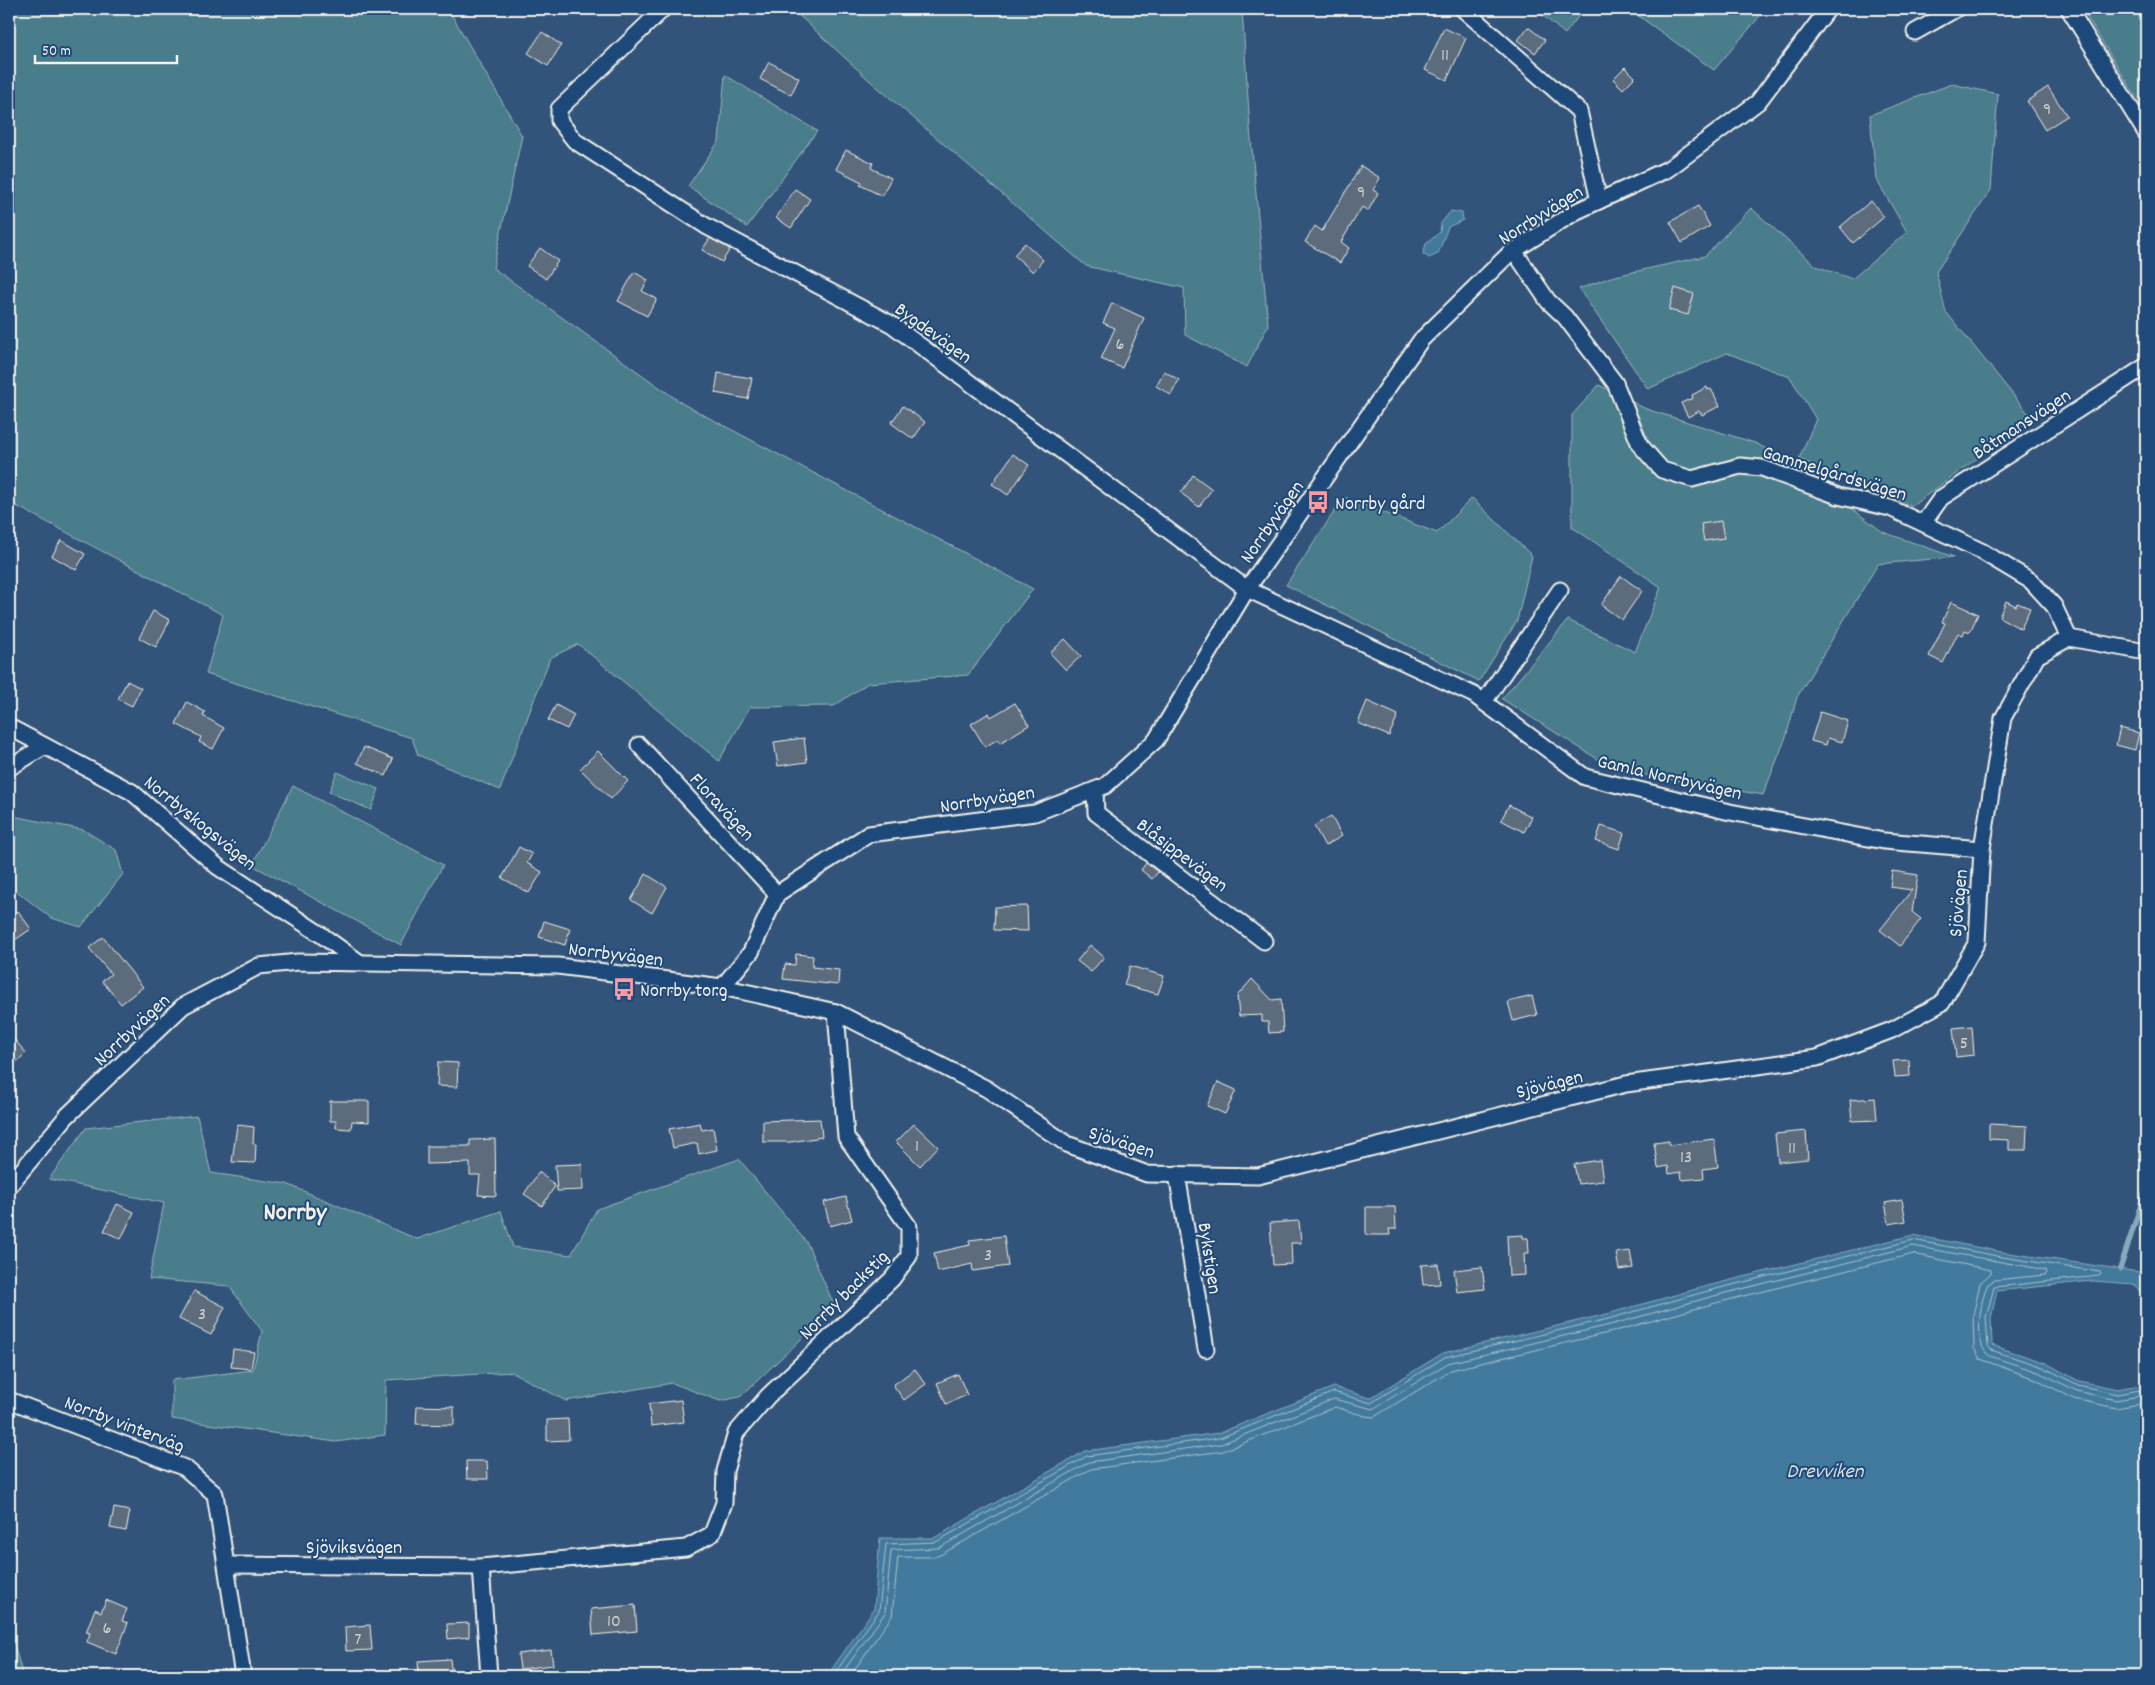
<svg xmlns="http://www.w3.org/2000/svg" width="2155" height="1685" viewBox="0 0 2155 1685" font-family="Dekko,sans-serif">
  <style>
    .green { fill: #497d8b; stroke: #9eb7ba }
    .water { fill: #427a9e; stroke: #89aabc }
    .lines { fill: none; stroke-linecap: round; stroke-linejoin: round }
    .shore { stroke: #adc1ca; stroke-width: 1 }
    .stream { stroke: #89aabc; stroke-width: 5.5 }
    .building { fill: #5d6c7d; stroke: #f4f1e8 }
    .street-casing { stroke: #f4f1e8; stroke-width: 19 }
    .street { stroke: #1f4a7a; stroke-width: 15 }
    .labels { text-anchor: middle; stroke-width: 4; stroke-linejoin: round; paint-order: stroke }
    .number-label { font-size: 18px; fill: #ced0cd }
    .street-label { font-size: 20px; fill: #f4f1e8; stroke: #1f4a7a }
    .poi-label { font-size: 20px; fill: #f4f1e8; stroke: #1f4a7a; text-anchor: start }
    .water-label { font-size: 21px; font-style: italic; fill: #d9dfdd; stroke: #1f4a7a }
    .district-label { font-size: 25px; font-weight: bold; fill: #f4f1e8; stroke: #1f4a7a }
  </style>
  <rect width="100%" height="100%" fill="#32547b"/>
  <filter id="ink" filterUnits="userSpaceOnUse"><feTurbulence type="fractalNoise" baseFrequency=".02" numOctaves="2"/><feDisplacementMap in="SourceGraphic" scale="10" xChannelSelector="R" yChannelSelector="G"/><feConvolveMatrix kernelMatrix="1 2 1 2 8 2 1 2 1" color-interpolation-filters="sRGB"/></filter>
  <g filter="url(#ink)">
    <g class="green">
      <polygon points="9,9 453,9 450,12 522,136 493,268 683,404 1033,589 968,675 868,683 834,706 750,707 719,761 578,644 550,658 500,790 418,755 412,738 206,674 223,615 9,502"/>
      <polygon points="792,9 1242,9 1250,128 1268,325 1247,367 1185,335 1184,288 1086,266 869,80"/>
      <polygon points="1535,9 1584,9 1565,34"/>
      <polygon points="1629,9 1766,9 1714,70"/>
      <polygon points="2082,9 2146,9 2146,113"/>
      <polygon points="725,75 817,131 747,227 688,186 719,141"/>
      <polygon points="1952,84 1998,94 1991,190 1936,272 1946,312 2032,418 1912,506 1799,459 1816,419 1790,377 1727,353 1648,389 1579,289 1611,277 1705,256 1751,208 1816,266 1852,279 1907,232 1876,179 1870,115"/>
      <polygon points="1599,385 1646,409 1755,443 1784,458 1883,532 1954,557 1878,564 1797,697 1786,737 1763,795 1615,770 1502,699 1568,620 1635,652 1661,587 1572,527 1572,415"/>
      <polygon points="1344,497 1437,533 1472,498 1532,556 1517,621 1479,681 1286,585"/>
      <polygon points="337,772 379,789 371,810 329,792"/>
      <polygon points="293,786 443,865 401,945 252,865"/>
      <polygon points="18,817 84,830 116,850 123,874 81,927 51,918 9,885 9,818"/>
      <polygon points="197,1116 211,1173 287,1184 417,1239 501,1211 513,1247 571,1255 597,1209 739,1159 807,1243 835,1307 740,1397 720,1401 672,1383 566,1401 512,1372 386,1380 385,1435 336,1442 172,1419 172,1380 253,1370 262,1331 229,1286 149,1279 164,1203 49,1179 86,1128"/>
      <polygon points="9,1627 23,1676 9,1676"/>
    </g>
    <g class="water">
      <polygon points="1451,211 1462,213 1463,220 1448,227 1438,254 1429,258 1423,254 1426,244 1440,232 1441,223"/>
      <polygon points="1913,1235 2002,1252 2146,1273 2146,1299 2134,1284 2093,1281 1997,1291 1991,1318 1992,1345 2046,1363 2079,1381 2117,1389 2146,1384 2146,1676 827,1676 874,1609 880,1538 934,1538 1085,1451 1219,1433 1334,1387 1370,1398 1443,1353 1607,1314 1707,1286"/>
    </g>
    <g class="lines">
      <g class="shore">
        <polyline points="833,1676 879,1611 886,1544 936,1542 1087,1456 1220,1438 1334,1392 1371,1403 1445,1357 1608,1319 1708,1291 1913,1240 2002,1257 2100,1272 2101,1274 2099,1276 1994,1287 1986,1317 1988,1346 1991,1350 2043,1367 2078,1385 2117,1394 2146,1389"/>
        <path d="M 840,1676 L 885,1613 L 891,1550 L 939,1548 L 1089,1462 L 1221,1444 L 1334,1399 L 1373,1409 L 1448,1363 L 1610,1325 L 1710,1297 L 1913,1246 L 2046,1270 L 2047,1273 L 2045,1275 L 1995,1280 L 1988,1284 C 1980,1298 1973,1348 1990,1356 L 2041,1373 L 2077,1391 L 2116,1400 L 2146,1395"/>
        <polyline points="850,1676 892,1616 898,1557 935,1557 942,1554 1091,1469 1223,1451 1335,1407 1365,1416 1374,1417 1451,1370 1612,1332 1712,1304 1913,1254 1991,1270 1991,1273 1980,1283 1973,1316 1974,1348 1980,1359 2038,1380 2074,1399 2116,1408 2146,1403"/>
      </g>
      <polyline class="stream" points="2120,1269 2146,1189"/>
    </g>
    <g class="building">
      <polygon points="1528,27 1545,40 1535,53 1518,40"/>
      <polygon points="1444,28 1466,38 1447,80 1425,70"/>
      <polygon points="542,32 561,45 548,66 528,53"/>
      <polygon points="769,62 799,78 791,95 760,79"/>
      <polygon points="1625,67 1635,77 1623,89 1613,79"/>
      <polygon points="2048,87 2067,116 2045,130 2027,101"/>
      <polygon points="846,150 873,163 871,168 891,178 882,196 860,185 862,182 836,169"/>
      <polygon points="1361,166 1380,178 1373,190 1378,193 1368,211 1362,207 1341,242 1349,248 1340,263 1305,242 1315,226 1322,231"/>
      <polygon points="795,189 810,199 791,228 776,218"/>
      <polygon points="1871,201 1884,217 1853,243 1840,227"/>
      <polygon points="1698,206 1710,226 1682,243 1670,222"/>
      <polygon points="710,238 730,249 722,262 702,250"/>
      <polygon points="1025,243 1043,260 1033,272 1014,255"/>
      <polygon points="540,248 558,261 546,279 527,266"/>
      <polygon points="634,272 648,280 642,291 657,299 647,316 618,301"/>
      <polygon points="1675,288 1694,294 1688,315 1669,310"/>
      <polygon points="1112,303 1144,318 1122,368 1101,359 1115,328 1103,323"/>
      <polygon points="1164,371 1179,380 1171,395 1156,386"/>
      <polygon points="718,373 752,378 748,399 715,393"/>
      <polygon points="1707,387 1708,390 1711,389 1720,406 1702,415 1699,411 1688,417 1681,403 1693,398 1692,395"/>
      <polygon points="903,406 925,422 913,439 891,423"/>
      <polygon points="1013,454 1029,465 1008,495 992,484"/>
      <polygon points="1193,475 1212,489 1199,507 1181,493"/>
      <polygon points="1721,521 1724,538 1704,541 1701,524"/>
      <polygon points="61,540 85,554 76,570 52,556"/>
      <polygon points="1621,576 1642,591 1622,620 1601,605"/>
      <polygon points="2006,601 2016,606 2017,603 2030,608 2021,629 1999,617"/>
      <polygon points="1951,602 1978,614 1970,632 1965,630 1963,635 1958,633 1943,663 1929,656 1945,623 1942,622"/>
      <polygon points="153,611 170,620 156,647 139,638"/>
      <polygon points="1065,639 1081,656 1066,670 1050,653"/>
      <polygon points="127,681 141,688 132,706 118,699"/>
      <polygon points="1367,701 1398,715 1389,736 1358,723"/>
      <polygon points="187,702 205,712 203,716 224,728 213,749 199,742 201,737 176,724"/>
      <polygon points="1015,703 1029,725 1000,743 998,739 985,747 971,724 989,713 991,717"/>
      <polygon points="556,705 574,715 567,729 548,720"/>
      <polygon points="1820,712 1848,721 1842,742 1828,738 1826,745 1811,741"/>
      <polygon points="2120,728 2139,733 2135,750 2116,745"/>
      <polygon points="804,738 807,762 778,766 774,742"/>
      <polygon points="364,747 393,759 386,776 357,763"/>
      <polygon points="598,751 628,781 611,799 580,769"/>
      <polygon points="1509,805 1532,817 1524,832 1501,820"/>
      <polygon points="1331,816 1342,836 1325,846 1314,826"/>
      <polygon points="1601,826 1624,833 1619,849 1596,841"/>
      <polygon points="519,847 532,854 527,863 542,872 529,893 502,878"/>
      <polygon points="1146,863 1158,872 1152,879 1141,870"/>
      <polygon points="1892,871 1918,875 1912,912 1921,919 1900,946 1880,930 1912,890 1890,887"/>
      <polygon points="646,874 667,887 652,913 631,900"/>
      <polygon points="1027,906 1028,931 994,930 995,907"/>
      <polygon points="18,911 31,929 15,940 9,931 9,917"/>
      <polygon points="544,921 570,929 565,945 539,937"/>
      <polygon points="103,937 143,987 121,1004 102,981 111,974 89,948"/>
      <polygon points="1090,945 1104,957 1091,972 1077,961"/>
      <polygon points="796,954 813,956 812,967 839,970 838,985 783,979 785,964 795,965"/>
      <polygon points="1130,966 1164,976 1158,994 1124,985"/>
      <polygon points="1252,979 1272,1000 1281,999 1283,1032 1269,1033 1268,1022 1262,1022 1262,1015 1239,1016 1237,996"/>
      <polygon points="1532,996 1537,1015 1513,1021 1508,1002"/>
      <polygon points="1972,1026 1974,1055 1956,1057 1953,1028"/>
      <polygon points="9,1033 26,1053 9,1069"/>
      <polygon points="1909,1060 1910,1076 1895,1077 1893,1061"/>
      <polygon points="438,1062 458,1063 457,1087 437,1086"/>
      <polygon points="1218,1082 1236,1090 1225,1114 1207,1106"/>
      <polygon points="1875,1098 1877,1120 1852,1121 1850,1100"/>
      <polygon points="330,1101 369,1101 369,1122 352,1121 351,1129 336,1128 336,1121 330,1121"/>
      <polygon points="820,1119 822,1137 790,1142 763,1142 763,1121"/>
      <polygon points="700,1123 702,1130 713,1128 717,1150 699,1154 697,1143 673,1148 669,1129"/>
      <polygon points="914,1124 938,1147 920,1166 896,1142"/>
      <polygon points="1989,1124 2027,1126 2026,1150 2009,1150 2009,1140 1989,1139"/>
      <polygon points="237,1125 254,1127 253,1144 256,1144 255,1163 232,1162"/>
      <polygon points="1806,1131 1808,1159 1778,1162 1775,1134"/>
      <polygon points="495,1139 496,1196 478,1195 480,1175 470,1175 470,1163 427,1164 427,1146 470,1146 470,1140"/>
      <polygon points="1714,1139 1718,1167 1703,1169 1704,1178 1682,1180 1681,1172 1669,1174 1668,1166 1658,1168 1654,1143 1669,1141 1669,1145"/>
      <polygon points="1600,1160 1603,1181 1578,1184 1574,1164"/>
      <polygon points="582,1164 583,1190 557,1191 555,1165"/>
      <polygon points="539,1172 555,1186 542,1206 524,1194"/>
      <polygon points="846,1197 852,1220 830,1226 824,1202"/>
      <polygon points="1902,1200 1906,1221 1889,1224 1885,1203"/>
      <polygon points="117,1204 134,1212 121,1239 104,1231"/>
      <polygon points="1366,1207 1395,1207 1396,1229 1389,1229 1390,1235 1366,1235"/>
      <polygon points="1299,1221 1301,1243 1291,1243 1292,1264 1273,1265 1270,1223"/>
      <polygon points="1523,1235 1523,1238 1528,1238 1529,1253 1524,1253 1525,1275 1509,1276 1507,1236"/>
      <polygon points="1004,1236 1008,1266 973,1271 972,1264 938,1272 934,1253 970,1245 969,1240"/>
      <polygon points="1630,1251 1633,1268 1619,1270 1616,1253"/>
      <polygon points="1438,1264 1440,1284 1423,1285 1421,1265"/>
      <polygon points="1482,1267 1485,1289 1457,1292 1454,1270"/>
      <polygon points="194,1291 225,1307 211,1335 179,1319"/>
      <polygon points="233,1349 254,1352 251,1369 231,1367"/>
      <polygon points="915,1369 926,1384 904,1400 893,1385"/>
      <polygon points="958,1374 967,1395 946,1404 937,1383"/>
      <polygon points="681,1400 684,1422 651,1426 649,1404"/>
      <polygon points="417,1406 454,1407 454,1425 416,1424"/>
      <polygon points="568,1419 569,1440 547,1441 547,1420"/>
      <polygon points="466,1461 487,1461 488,1479 467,1479"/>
      <polygon points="114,1508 130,1511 126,1531 110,1528"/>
      <polygon points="106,1600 127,1609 122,1621 128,1623 116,1654 87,1642 90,1633 86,1632 95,1609 101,1612"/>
      <polygon points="635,1605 637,1631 593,1635 591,1609"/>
      <polygon points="469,1623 469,1637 448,1639 447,1624"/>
      <polygon points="370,1625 372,1650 346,1651 345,1627"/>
      <polygon points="551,1650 553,1665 520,1669 518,1654"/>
      <polygon points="450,1659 452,1676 419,1676 418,1661"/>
    </g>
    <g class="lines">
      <defs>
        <g id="street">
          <polyline points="663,9 559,109 559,121 575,141 706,226 891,324 1247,589 1474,695 1585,777 1730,812 1884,841 1982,849"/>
          <polyline points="1463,9 1579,111 1599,201"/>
          <polyline points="2069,9 2146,133"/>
          <polyline points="1915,32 1956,9"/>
          <polyline points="1514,251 1548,301 1565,317 1615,383 1640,445 1662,470 1692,479 1740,466 1762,468 1838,496 1890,508 1981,551 2031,581 2054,606 2069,638"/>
          <polyline points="1924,522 1941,498 2146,366"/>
          <polyline points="1484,702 1560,590"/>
          <polyline points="9,727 132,792 218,867 320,934 359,962"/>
          <polyline points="639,745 777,894"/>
          <polyline points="9,768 45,746"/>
          <polyline points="1095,790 1096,813 1264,941"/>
          <polyline points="722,987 836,1012 987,1089 1067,1144 1147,1174 1258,1176 1626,1084 1817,1058 1892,1030 1942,1003 1977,942 1982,849 2003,718 2037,656 2069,638 2146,652"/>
          <polyline points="1177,1174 1206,1349"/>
          <polyline points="9,1186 67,1116 183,1006 259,966 298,962 558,966 722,987 751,952 777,894 869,834 1035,813 1105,786 1156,740 1247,589 1421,340 1510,253 1577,211 1668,169 1758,102 1828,9"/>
          <polyline points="9,1400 185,1468 215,1494 243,1676"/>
          <polyline points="228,1565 481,1567 686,1548 712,1534 724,1503 725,1471 736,1433 768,1396 892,1279 909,1256 909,1227 846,1137 836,1012"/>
          <polyline points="481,1567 489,1676"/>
        </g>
      </defs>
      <use href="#street" class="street-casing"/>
      <use href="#street" class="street"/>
    </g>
  </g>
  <defs>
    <symbol id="bus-bare" viewBox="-9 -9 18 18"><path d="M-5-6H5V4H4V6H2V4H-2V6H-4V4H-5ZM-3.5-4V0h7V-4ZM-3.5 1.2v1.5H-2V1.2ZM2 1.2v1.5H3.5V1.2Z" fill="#ff9aa2" stroke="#1f4a7a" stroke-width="2.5" paint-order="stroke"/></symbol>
  </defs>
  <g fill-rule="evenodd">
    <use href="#bus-bare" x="1302" y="486" width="32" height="32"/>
    <use href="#bus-bare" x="608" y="973" width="32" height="32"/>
  </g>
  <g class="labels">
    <g class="number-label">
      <text x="1445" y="60">11</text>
      <text x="2047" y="114">9</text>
      <text x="1361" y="197">9</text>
      <text x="1120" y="349">6</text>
      <text x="1964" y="1048">5</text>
      <text x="917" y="1151">1</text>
      <text x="1792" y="1153">11</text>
      <text x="1686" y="1162">13</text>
      <text x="988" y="1260">3</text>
      <text x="202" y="1319">3</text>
      <text x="614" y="1626">10</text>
      <text x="107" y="1633">6</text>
      <text x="358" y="1644">7</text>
    </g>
    <g class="street-label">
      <text transform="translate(1540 214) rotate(-32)" y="7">Norrbyvägen</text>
      <text transform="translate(934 332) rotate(36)" y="7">Bygdevägen</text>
      <text transform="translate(2021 423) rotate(-33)" y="7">Båtmansvägen</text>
      <text transform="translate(1835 472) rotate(17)" y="7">Gammelgårdsvägen</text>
      <text transform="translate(1271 521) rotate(-55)" y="7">Norrbyvägen</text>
      <text transform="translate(1670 776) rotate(13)" y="7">Gamla Norrbyvägen</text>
      <text transform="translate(987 798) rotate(-9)" y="7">Norrbyvägen</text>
      <text transform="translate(723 806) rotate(47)" y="7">Floravägen</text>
      <text transform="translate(201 822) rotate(39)" y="7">Norrbyskogsvägen</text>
      <text transform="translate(1183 854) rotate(37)" y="7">Blåsippevägen</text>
      <text transform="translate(1957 903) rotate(-85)" y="7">Sjövägen</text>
      <text transform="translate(616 953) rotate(7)" y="7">Norrbyvägen</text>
      <text transform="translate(131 1029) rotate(-43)" y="7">Norrbyvägen</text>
      <text transform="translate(1549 1083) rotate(-14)" y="7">Sjövägen</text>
      <text transform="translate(1122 1141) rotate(18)" y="7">Sjövägen</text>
      <text transform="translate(1211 1258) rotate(81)" y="7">Bykstigen</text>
      <text transform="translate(843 1294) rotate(-45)" y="7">Norrby backstig</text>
      <text transform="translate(125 1423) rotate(21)" y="7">Norrby vinterväg</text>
      <text x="354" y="1553">Sjöviksvägen</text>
    </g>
    <g class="poi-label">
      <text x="1335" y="509">Norrby gård</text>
      <text x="640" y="996">Norrby torg</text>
    </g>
    <g class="water-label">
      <text x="1825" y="1477">Drevviken</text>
    </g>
    <g class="district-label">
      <text x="295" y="1219">Norrby</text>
    </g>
  </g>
  <rect width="2155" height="1685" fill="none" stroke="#1f4a7a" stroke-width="30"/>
  <rect x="15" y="15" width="2125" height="1655" fill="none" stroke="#f4f1e8" stroke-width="2" filter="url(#ink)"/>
  <path d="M35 55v8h142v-8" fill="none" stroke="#f4f1e8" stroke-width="2.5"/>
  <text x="42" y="55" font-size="15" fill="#f4f1e8" stroke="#1f4a7a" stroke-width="4" paint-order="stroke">50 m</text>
</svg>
